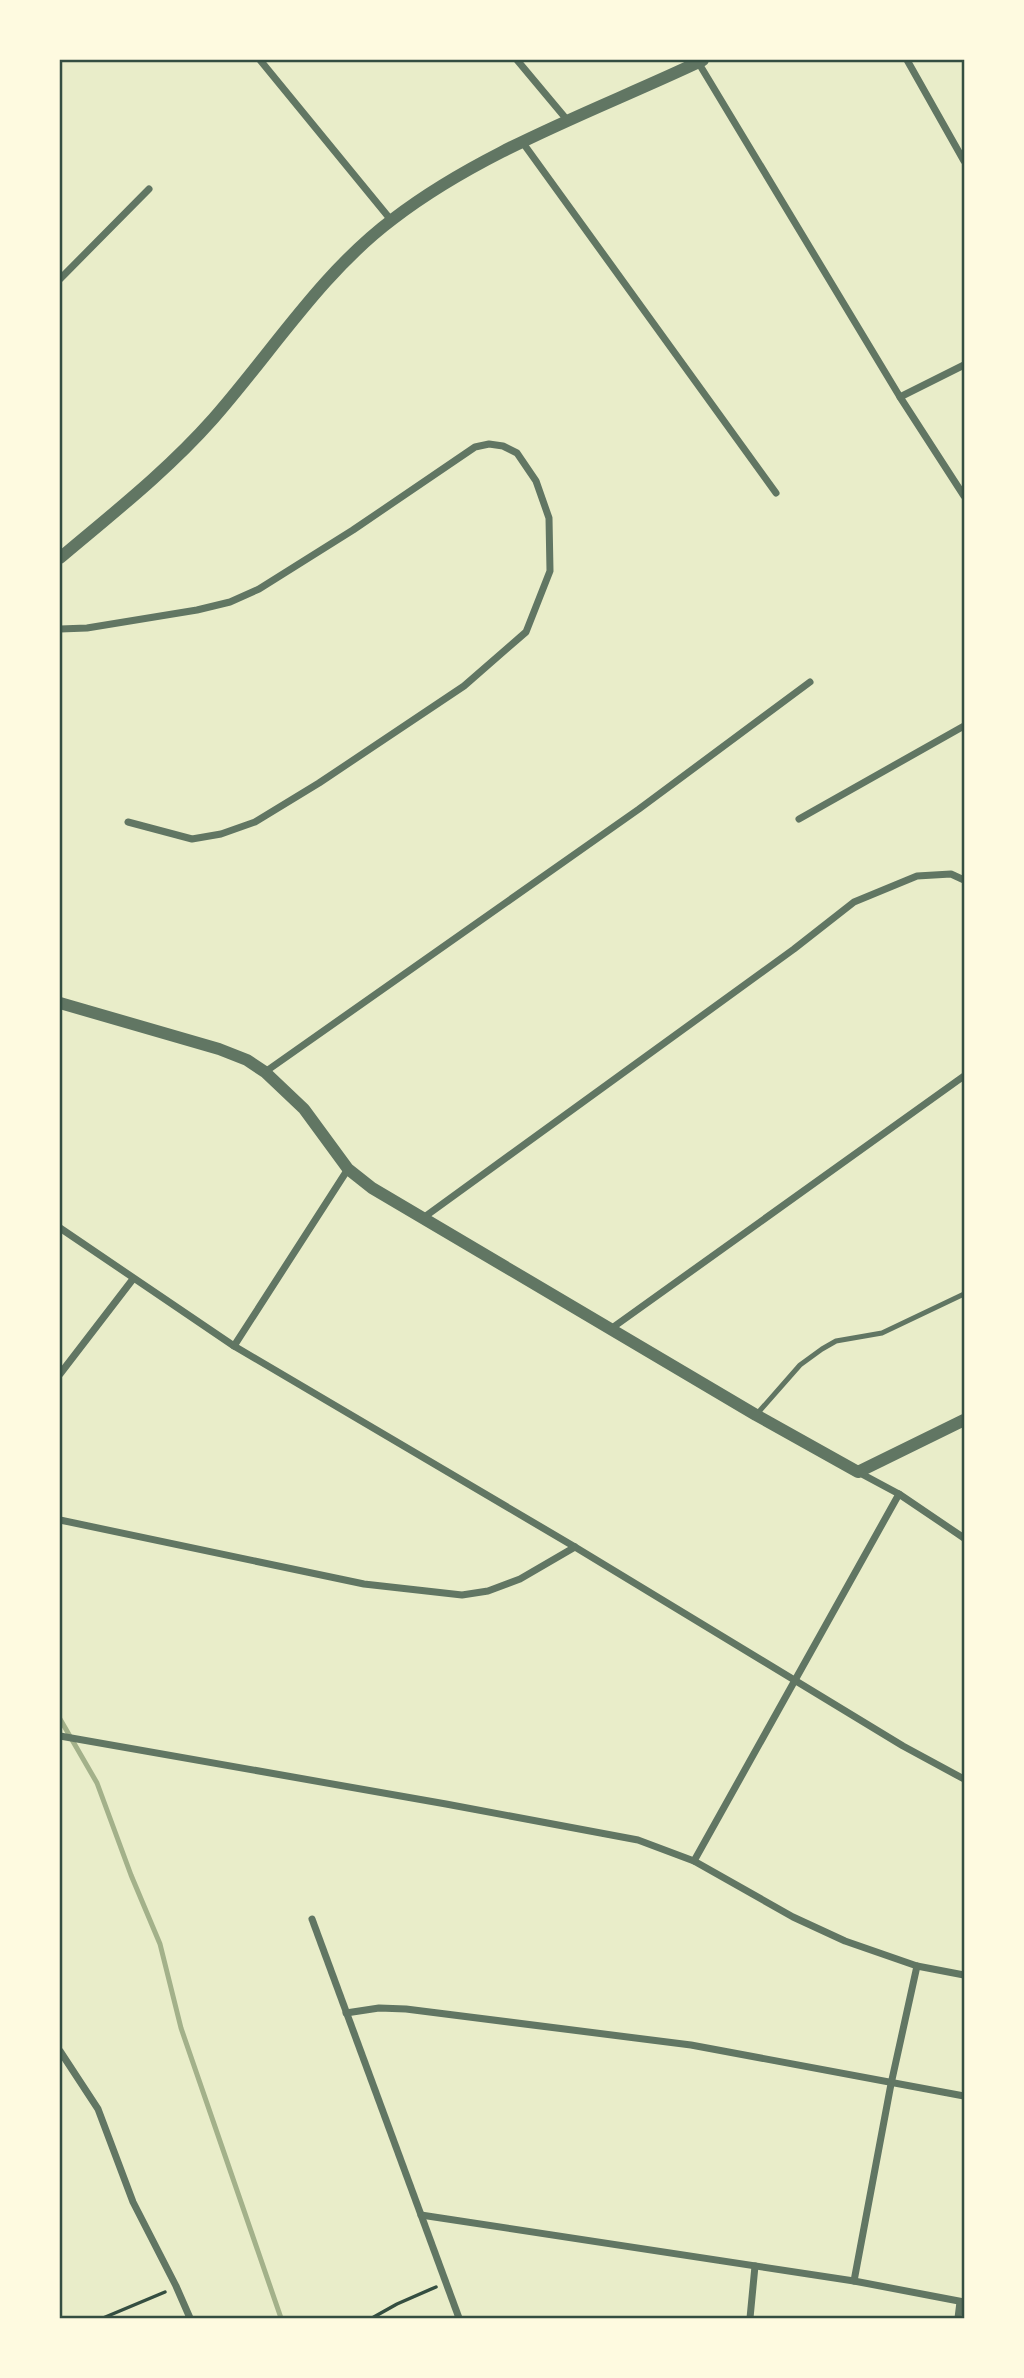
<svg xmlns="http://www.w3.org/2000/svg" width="1024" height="2378" viewBox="0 0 1024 2378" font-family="'Source Sans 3',sans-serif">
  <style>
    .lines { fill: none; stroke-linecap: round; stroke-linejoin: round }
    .stream { stroke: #a3b18a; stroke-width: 5 }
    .path { stroke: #344e41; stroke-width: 3.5 }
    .service { stroke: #617663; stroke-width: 5 }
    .minor { stroke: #617663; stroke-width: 7 }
    .tertiary { stroke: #617663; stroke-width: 12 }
    .neatline { fill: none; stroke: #344e41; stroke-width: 2.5 }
  </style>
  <rect width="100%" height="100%" fill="#e9edc9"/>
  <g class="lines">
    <polyline class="stream" points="60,1719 97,1783 131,1875 160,1944 181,2028 281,2318"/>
    <g class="path">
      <polyline points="103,2318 165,2292"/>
      <polyline points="372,2318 397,2304 436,2287"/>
    </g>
    <polyline class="service" points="756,1415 800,1365 822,1349 836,1341 882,1333 964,1294"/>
    <g class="minor">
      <polyline points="260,60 391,220"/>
      <polyline points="517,60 568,121"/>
      <polyline points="907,60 964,161"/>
      <polyline points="698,62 900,397 964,496"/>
      <polyline points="523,143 776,493"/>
      <polyline points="60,279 149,189"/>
      <polyline points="900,397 964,365"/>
      <polyline points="60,629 87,628 197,610 230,602 259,589 353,530 475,447 489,444 503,446 517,453 536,481 549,518 550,571 526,632 464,686 319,783 255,822 221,834 192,839 128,822"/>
      <polyline points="799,819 964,726"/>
      <polyline points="265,1072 639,809 810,682"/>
      <polyline points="423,1218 794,949 854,902 917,876 951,874 964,880"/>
      <polyline points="60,1228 234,1346 575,1547 903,1746 964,1779"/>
      <polyline points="612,1328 964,1076"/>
      <polyline points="234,1346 348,1169"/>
      <polyline points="60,1374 133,1279"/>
      <polyline points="858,1472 899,1494 964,1538"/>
      <polyline points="60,1520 364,1584 462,1595 488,1591 520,1579 575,1547"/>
      <polyline points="60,1736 446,1804 638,1840 694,1861 793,1917 845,1941 917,1966 964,1975"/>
      <polyline points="694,1861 899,1494"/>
      <polyline points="312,1919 459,2318"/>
      <polyline points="346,2013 379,2008 406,2009 691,2045 964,2096"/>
      <polyline points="60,2051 98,2109 133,2202 176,2286 190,2318"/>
      <polyline points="421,2215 854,2281 964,2302"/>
      <polyline points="854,2281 891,2084 917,1966"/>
      <polyline points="750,2318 755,2266"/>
      <polyline points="958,2318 960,2302"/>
    </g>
    <g class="tertiary">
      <path d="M 60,558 C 112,514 167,471 213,419 C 272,352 321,273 393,219 C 484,149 600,109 703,60"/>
      <polyline points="60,1003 219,1049 247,1060 265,1072 304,1109 348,1169 372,1188 756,1415 858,1472 964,1420"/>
    </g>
  </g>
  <rect width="1024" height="2378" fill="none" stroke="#fefae0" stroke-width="122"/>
  <rect x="61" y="61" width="902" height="2256" class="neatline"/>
</svg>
